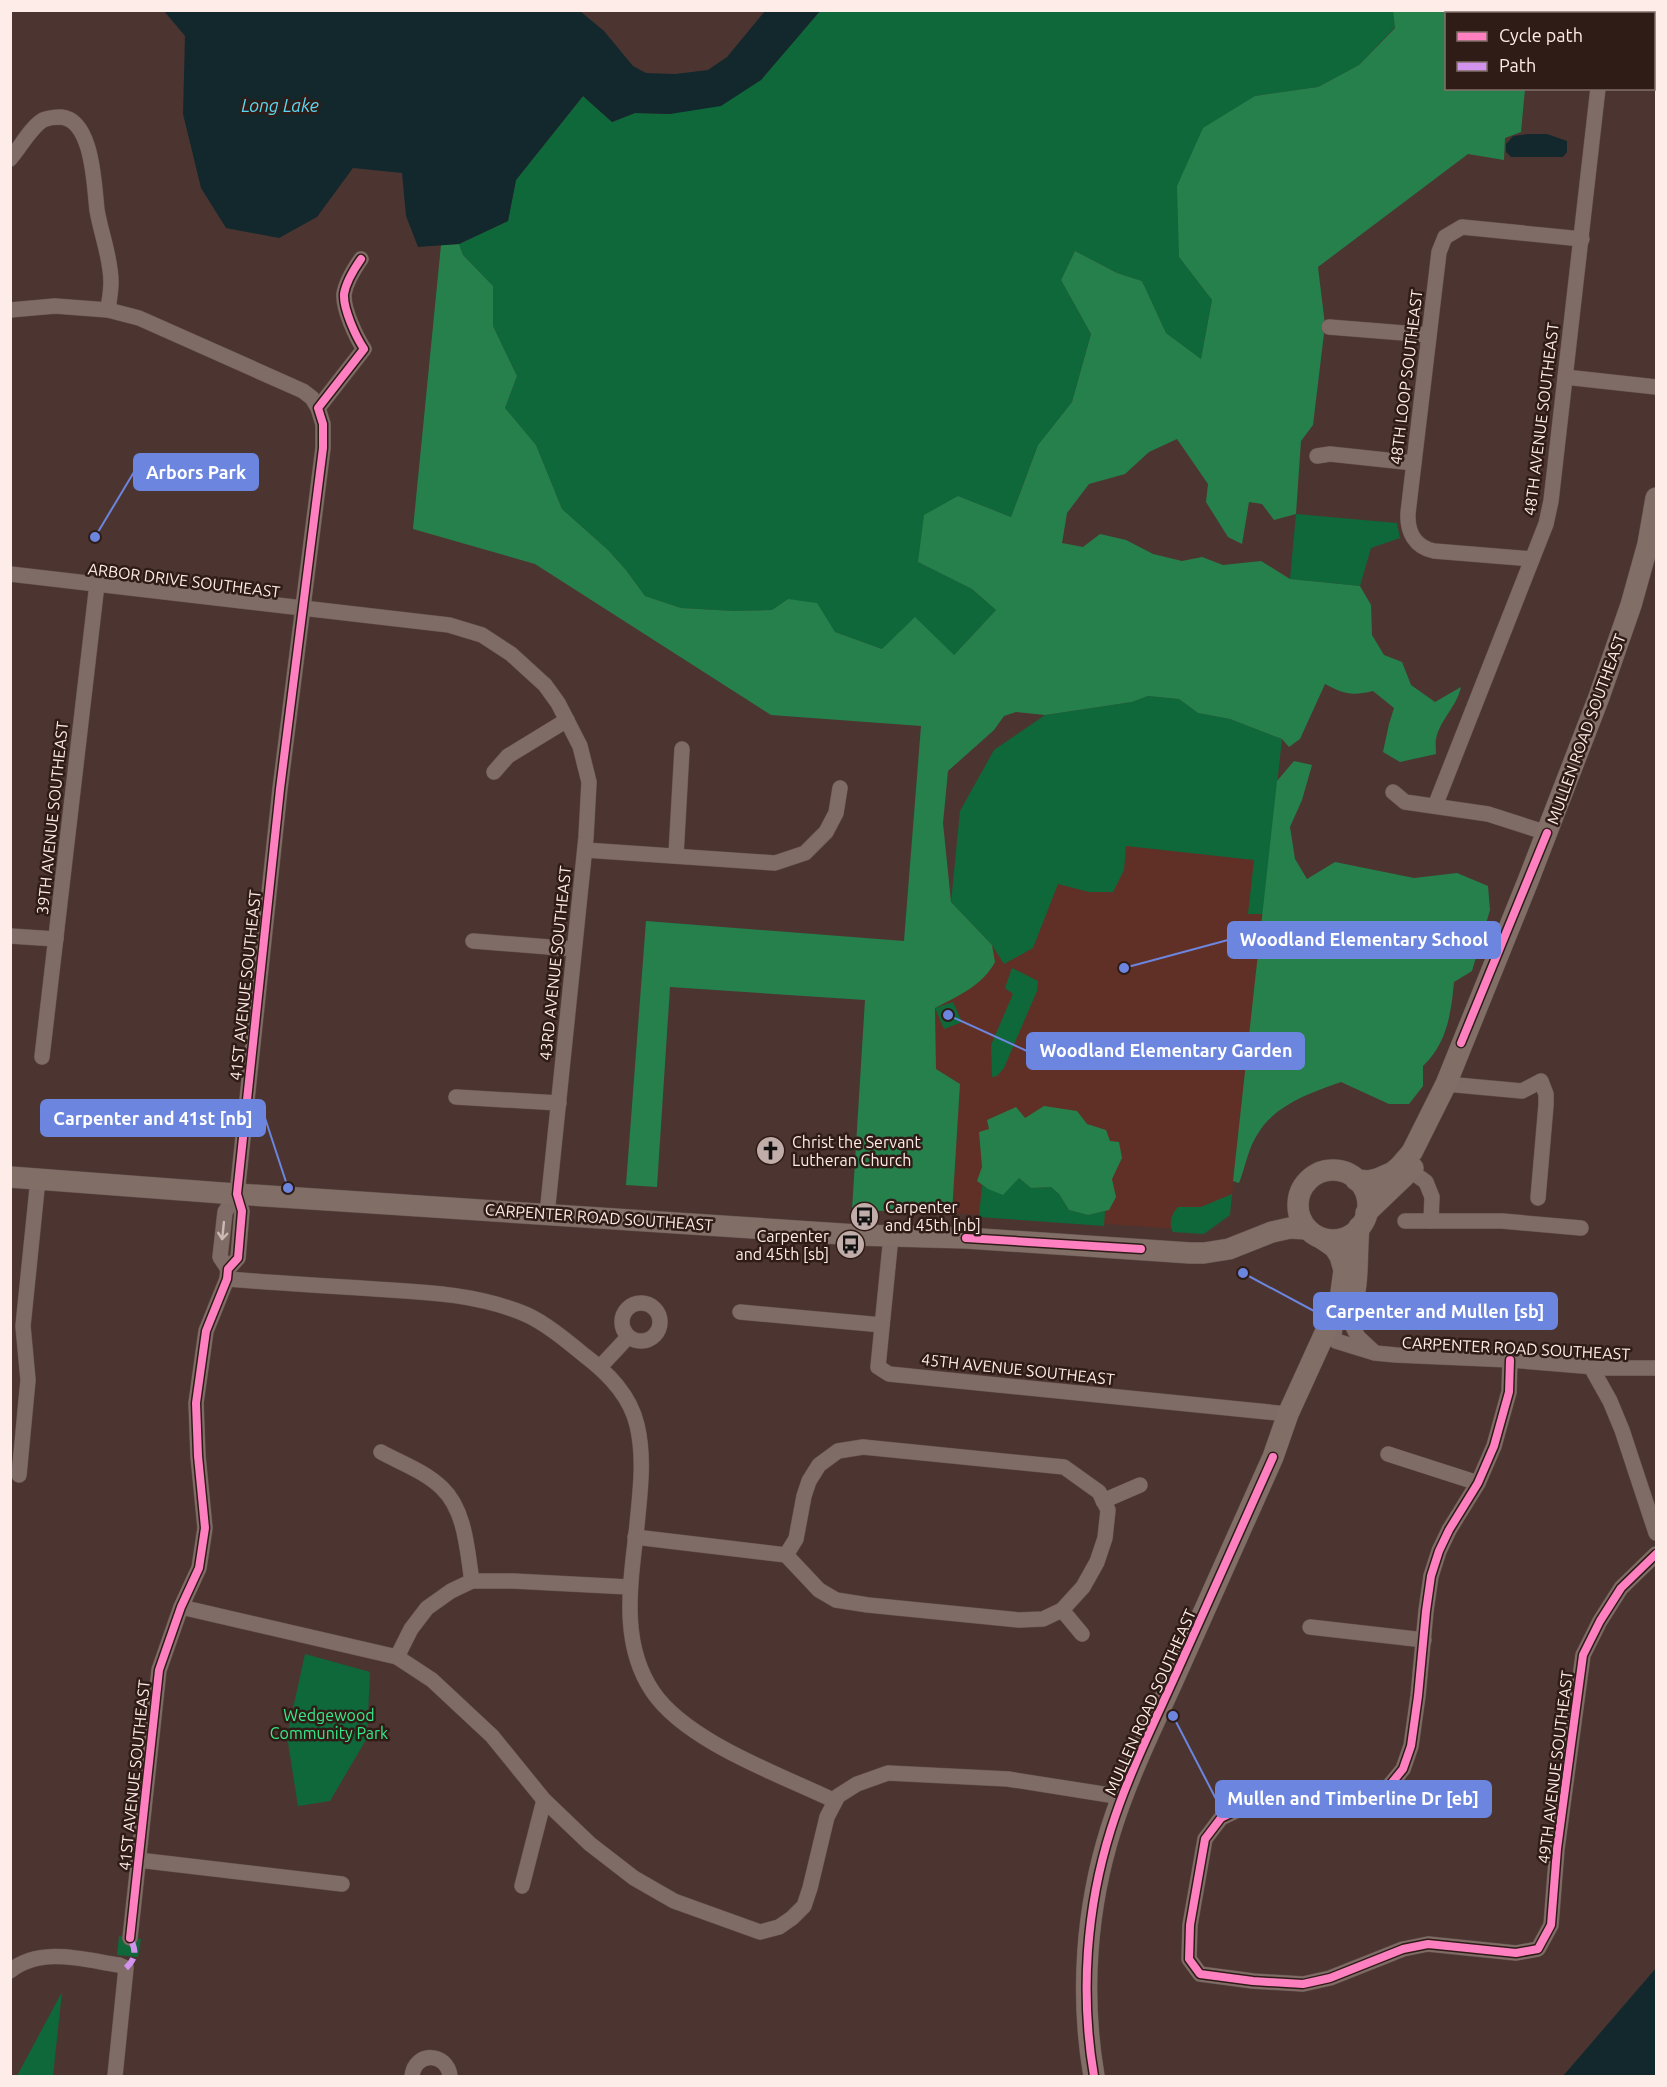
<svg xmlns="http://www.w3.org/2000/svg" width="1667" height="2087" viewBox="0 0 1667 2087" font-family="Ubuntu,sans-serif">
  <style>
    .built { fill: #603026 }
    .green { fill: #0e683a }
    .forest { fill: #25804c }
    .water { fill: #13282d }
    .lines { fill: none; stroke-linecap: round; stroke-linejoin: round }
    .street-casing { stroke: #65534f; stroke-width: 16 }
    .secondary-casing { stroke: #65534f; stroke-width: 22 }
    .street { stroke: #806c67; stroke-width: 15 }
    .secondary { stroke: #816e67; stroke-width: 21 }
    .quiet { stroke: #d193ec; stroke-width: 6; stroke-dasharray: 12 6; stroke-linecap: butt }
    .cycleway-casing { stroke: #301c17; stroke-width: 11 }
    .cycleway { stroke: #ff80c0; stroke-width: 8 }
    .oneway { stroke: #ccb9b4 }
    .labels { text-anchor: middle; stroke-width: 5; stroke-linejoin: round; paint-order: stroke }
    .street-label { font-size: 16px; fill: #feece8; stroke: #301c17 }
    .poi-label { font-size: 16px; fill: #feece8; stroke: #301c17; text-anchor: start }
    .park-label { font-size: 16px; fill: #37ea88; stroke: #301c17 }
    .water-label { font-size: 18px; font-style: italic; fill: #58d9f3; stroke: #301c17 }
    .leader { fill: none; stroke: #6c85de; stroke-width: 2 }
    .callout-dot { fill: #6c85de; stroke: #301c17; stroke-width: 2 }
    .callout { fill: #6c85de; stroke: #6c85de; stroke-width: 2 }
    .callout-label { font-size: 18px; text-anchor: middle; font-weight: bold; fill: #fff }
  </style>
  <rect width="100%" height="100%" fill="#4c3530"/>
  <polygon class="built" points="1132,702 1282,739 1230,1215 1207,1231 952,1213 960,1084 936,1069 935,1007 966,991 951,902 960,811 994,750 1045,715"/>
  <g class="green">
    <polygon points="820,11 1393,11 1395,27 1359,65 1318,87 1255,96 1179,257 1212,300 1201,359 1166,333 1142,281 1117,273 1075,251 1061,280 1091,334 1072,402 1038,445 1011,517 958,496 918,562 972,589 996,610 953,656 882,649 835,632 788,599 772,610 734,611 681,608 645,596 626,570 608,550 562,509 536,445 505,408 517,376 493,326 493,286 463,255 459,244 508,221 516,180 583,96 612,122 635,113 670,114 761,80"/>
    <polygon points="1296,514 1397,523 1400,538 1371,548 1360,586 1290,579"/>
    <polygon points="1148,696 1179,699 1198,713 1230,719 1282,739 1263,914 1248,914 1254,860 1126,846 1124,870 1113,892 1089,892 1058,884 1033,948 1004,964 992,945 951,902 960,811 994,750 1045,715 1132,702"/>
    <polygon points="1012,968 1038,981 1037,991 1004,1068 997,1076 992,1077 991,1045 1013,994 1005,988"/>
    <polygon points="953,1002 962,1022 944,1029 935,1008"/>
    <polygon points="1019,1178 1031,1188 1051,1187 1059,1194 1069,1210 1088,1215 1105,1211 1104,1226 979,1217 982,1185 988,1189"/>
    <path d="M 1232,1194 L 1230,1215 L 1204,1234 L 1173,1232 C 1168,1223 1172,1213 1178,1207 L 1201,1207 Z"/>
    <polygon points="305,1654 370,1672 367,1738 330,1801 298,1806 287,1736"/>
    <polygon points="119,1936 141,1939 138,1957 117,1955"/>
    <polygon points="62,1992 53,2076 17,2076"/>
  </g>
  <g class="forest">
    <path d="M 1393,11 L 1521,11 L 1521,13 L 1446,14 L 1446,88 L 1525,89 L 1521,132 L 1505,138 L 1504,160 L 1468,154 L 1318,267 L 1325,325 L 1313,425 L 1301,441 L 1296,514 L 1274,520 L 1262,504 L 1249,502 L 1242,544 L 1228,537 L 1206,502 L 1208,484 L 1177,439 L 1149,452 L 1125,474 L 1089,484 L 1067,513 L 1062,543 L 1083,547 L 1100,534 L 1126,540 L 1153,554 L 1182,561 L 1202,557 L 1223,565 L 1261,561 L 1290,579 L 1360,586 L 1371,605 L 1372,635 L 1384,655 L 1402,662 L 1411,685 L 1435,702 L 1461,687 C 1457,706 1440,720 1436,739 C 1435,744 1436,749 1436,754 L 1400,762 L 1383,752 L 1389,724 L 1394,708 L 1373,691 C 1351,696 1344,694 1325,684 L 1300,739 L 1289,747 L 1282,739 L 1230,719 L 1198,713 L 1179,699 L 1148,696 L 1132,702 L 1045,715 L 1016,712 L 1004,716 L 994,730 L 948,771 L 943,823 L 951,902 L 992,945 L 995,962 C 983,985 958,996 935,1008 L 936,1069 L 960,1084 L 952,1213 L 852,1210 L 865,1000 L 670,987 L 657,1187 L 626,1185 L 646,921 L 904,941 L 921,726 L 771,715 L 535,564 L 413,529 L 441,245 L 459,244 L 463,255 L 493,286 L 493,326 L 517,376 L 505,408 L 536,445 L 562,509 L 608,550 L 626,570 L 645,596 L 681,608 L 734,611 L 772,610 L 788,599 L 817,603 L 835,632 L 882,649 L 915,617 L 954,655 L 996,610 L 972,589 L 918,562 L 924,515 L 958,496 L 1011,517 L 1038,445 L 1072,402 L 1091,334 L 1061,280 L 1075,251 L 1117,273 L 1142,281 L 1166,333 L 1201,359 L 1212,300 L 1179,257 L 1177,186 L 1203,128 L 1255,96 L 1318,87 L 1359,65 L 1395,28 Z"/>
    <path d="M 1294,761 L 1312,765 L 1302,800 L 1290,827 L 1295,859 L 1307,879 L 1335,862 L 1414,878 L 1457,873 L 1488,886 L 1490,910 L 1472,971 L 1454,982 C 1451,1014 1447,1043 1423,1066 L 1423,1086 L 1409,1104 L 1389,1104 L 1341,1082 C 1310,1093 1274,1105 1257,1135 C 1248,1149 1245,1168 1239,1183 L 1233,1181 L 1277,781 Z"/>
    <polygon points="1044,1106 1077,1111 1087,1124 1106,1130 1110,1141 1119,1142 1122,1158 1112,1179 1116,1197 1109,1210 1088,1215 1069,1210 1059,1194 1051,1187 1031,1188 1019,1178 1003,1195 988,1189 977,1181 982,1167 979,1132 989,1129 987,1120 1016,1107 1025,1118"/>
  </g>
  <g class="water">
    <polygon points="164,11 580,11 604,31 633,66 646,73 675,74 708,70 727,57 765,11 820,11 761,80 721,106 670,114 635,113 612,122 583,96 516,180 508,221 459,244 418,247 406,216 402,173 353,168 317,217 279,238 226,228 201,188 183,114 185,36"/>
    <polygon points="1528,134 1547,134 1567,141 1567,152 1563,157 1511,157 1506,152 1506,144 1513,136"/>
    <polygon points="1656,1968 1656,2076 1563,2076"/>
  </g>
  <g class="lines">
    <defs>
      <g id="street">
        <polyline points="1597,10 1597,14"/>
        <path d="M 10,159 C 20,148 30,128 43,120 C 48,118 56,117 61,117 C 93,120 94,185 97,210 C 101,234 111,258 111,282 C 111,292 109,301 108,310"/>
        <polyline points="10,310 55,306 108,310 139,318 303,391 312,398 318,408"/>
        <polyline points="1329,327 1429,335"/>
        <polyline points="1565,377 1656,387"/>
        <polyline points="1317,456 1330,454 1414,463"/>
        <path d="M 1532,559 L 1434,551 C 1415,547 1407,532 1408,513 L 1439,252 L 1445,237 L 1462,227 L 1582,239"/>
        <polyline points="10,574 449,625 482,635 511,654 545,685 558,703 580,746 589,782 586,837 547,1214"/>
        <polyline points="494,772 508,756 567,720"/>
        <polyline points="1393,792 1405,802 1488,814 1547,833"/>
        <polyline points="1435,806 1546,524 1551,501 1598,88"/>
        <polyline points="585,850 775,863 805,853 826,832 836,813 840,788"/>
        <polyline points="676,855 682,749"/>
        <polyline points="10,936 56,939"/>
        <polyline points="473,941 574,949"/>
        <polyline points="42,1057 97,584"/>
        <polyline points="1446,1084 1522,1091 1541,1081 1546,1094 1546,1105 1538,1198"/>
        <polyline points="456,1097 559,1103"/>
        <polyline points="1411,1171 1426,1182 1432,1197 1431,1221"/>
        <polyline points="1405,1221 1502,1221 1581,1228"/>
        <polyline points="891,1236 878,1367 889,1374 1288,1414"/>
        <polyline points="228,1269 220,1257 225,1212 237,1194"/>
        <path d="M 227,1279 C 276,1283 325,1286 375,1289 C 426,1292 477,1294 525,1314 C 544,1322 567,1341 584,1355 C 608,1373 630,1395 637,1425 C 645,1459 640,1492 637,1525 C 631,1581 619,1642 653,1692 C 687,1742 781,1775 835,1801"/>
        <circle cx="641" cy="1322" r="19"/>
        <polyline points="740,1312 882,1325"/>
        <polyline points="1337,1316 1334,1334 1336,1341 1375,1353 1396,1355 1510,1360 1607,1368 1656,1368"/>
        <polyline points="1348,1317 1358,1337 1373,1351"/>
        <polyline points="1510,1360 1509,1392 1494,1446 1478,1483 1449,1530 1439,1551 1431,1576 1426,1611 1418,1696 1411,1746 1403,1769 1385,1791 1364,1800 1250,1804 1221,1818 1205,1839 1190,1925 1189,1959 1200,1974 1253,1981 1303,1984 1330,1978 1403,1949 1428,1944 1516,1953 1538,1949 1551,1925 1557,1849 1583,1655 1600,1621 1621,1588 1656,1554"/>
        <polyline points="600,1367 628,1337"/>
        <polyline points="1591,1367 1610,1401 1622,1430 1656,1533"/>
        <path d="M 381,1452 C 401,1463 426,1472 442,1488 C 466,1511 467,1551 472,1581"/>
        <polyline points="1388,1454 1478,1483"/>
        <polyline points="19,1475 28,1380 23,1326 38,1179"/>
        <polyline points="1103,1501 1140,1485"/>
        <polyline points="635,1537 786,1555 819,1590 836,1600 868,1605 1019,1620 1043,1619 1062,1610 1083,1587 1097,1562 1105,1538 1108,1510 1099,1492 1064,1467 863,1447 838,1451 819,1465 809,1481 804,1496 796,1539 786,1555"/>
        <polyline points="181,1607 397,1657 432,1680 492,1736 544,1800 590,1844 634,1878 674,1901 760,1932 779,1927 792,1918 804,1906 810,1888 827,1817 838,1796 857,1784 888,1773 1008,1779 1122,1797"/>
        <polyline points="1062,1610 1082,1634"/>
        <polyline points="1310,1627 1424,1640"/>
        <polyline points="397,1657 411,1629 427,1608 451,1591 472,1581 513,1581 629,1587"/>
        <polyline points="138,1860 342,1884"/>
        <polyline points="522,1886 544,1800"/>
        <path d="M 130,1938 L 159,1670 L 181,1607 L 199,1568 L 205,1528 L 198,1456 L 196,1403 L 206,1331 L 227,1279 L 228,1269 L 238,1258 L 242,1211 L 237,1194 L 280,789 L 323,448 L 323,424 L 318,408 L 364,349 C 356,337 343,309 344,294 C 346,282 354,269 361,259"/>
        <path d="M 10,1971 C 41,1946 85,1960 119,1965 L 126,1968 L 115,2076"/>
        <path d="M 412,2076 C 415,2051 447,2052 450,2076"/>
      </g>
      <g id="secondary">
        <circle cx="1333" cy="1205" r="35"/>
        <polyline points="10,1177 222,1193 857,1235 966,1238 1190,1253 1204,1253 1229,1249 1272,1232 1290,1228 1307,1229"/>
        <polyline points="1356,1180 1369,1181 1377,1179 1393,1172 1400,1166 1412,1152 1446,1084 1528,881 1599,697 1631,605 1648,544 1656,498"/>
        <polyline points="1366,1213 1413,1168"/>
        <path d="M 1349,1313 C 1360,1285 1356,1257 1359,1227"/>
        <path d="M 1094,2076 C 1080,1995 1086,1908 1111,1829 C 1129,1772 1156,1719 1180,1665 C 1211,1595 1242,1526 1273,1457 L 1288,1414 L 1340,1300 L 1344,1270 L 1340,1256 L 1334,1247 L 1321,1238"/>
      </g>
    </defs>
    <use href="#street" class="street-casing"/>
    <use href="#secondary" class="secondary-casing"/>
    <use href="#street" class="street"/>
    <use href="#secondary" class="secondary"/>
    <path class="quiet" d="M 126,1968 C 137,1958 136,1950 130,1938"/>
    <defs>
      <g id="cycleway">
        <polyline points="1461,1043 1547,833"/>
        <polyline points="966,1238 1141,1249"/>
        <polyline points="1510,1360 1509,1392 1494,1446 1478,1483 1449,1530 1439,1551 1431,1576 1426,1611 1418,1696 1411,1746 1403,1769 1385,1791 1364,1800 1250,1804 1221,1818 1205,1839 1190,1925 1189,1959 1200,1974 1253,1981 1303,1984 1330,1978 1403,1949 1428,1944 1516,1953 1538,1949 1551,1925 1557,1849 1583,1655 1600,1621 1621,1588 1656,1554"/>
        <path d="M 130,1938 L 159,1670 L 181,1607 L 199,1568 L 205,1528 L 198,1456 L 196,1403 L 206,1331 L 227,1279 L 228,1269 L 238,1258 L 242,1211 L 237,1194 L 280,789 L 323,448 L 323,424 L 318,408 L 364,349 C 356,337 343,309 344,294 C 346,282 354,269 361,259"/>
        <path d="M 1094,2076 C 1080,1995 1086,1908 1111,1829 C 1129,1772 1156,1719 1180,1665 C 1211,1595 1242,1526 1273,1457"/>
      </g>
    </defs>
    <use href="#cycleway" class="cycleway-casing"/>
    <use href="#cycleway" class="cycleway"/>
  </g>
  <defs><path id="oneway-shaft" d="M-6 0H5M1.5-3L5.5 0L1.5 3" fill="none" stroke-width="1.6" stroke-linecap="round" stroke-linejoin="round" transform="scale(1.5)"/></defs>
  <use class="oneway" href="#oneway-shaft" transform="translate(223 1231) rotate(96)"/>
  <defs>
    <symbol id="church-disc" viewBox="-11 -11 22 22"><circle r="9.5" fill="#c0aca8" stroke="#301c17"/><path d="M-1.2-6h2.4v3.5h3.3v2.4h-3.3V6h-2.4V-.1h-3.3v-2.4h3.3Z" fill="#111"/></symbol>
    <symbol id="bus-disc" viewBox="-11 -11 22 22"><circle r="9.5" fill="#c0aca8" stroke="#301c17"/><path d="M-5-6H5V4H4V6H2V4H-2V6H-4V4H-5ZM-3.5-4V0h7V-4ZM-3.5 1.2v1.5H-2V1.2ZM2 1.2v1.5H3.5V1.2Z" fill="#111"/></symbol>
  </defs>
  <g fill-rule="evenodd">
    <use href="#church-disc" x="754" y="1134" width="33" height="33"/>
    <use href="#bus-disc" x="848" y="1200" width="33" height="33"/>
    <use href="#bus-disc" x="834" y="1228" width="33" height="33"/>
  </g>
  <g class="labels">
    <g class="street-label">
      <text transform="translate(1406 377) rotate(-83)" y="6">48TH LOOP SOUTHEAST</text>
      <text transform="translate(1541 419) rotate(-83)" y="6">48TH AVENUE SOUTHEAST</text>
      <text transform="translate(184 580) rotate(7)" y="6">ARBOR DRIVE SOUTHEAST</text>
      <text transform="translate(1586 729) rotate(-70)" y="6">MULLEN ROAD SOUTHEAST</text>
      <text transform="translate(52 818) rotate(-84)" y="6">39TH AVENUE SOUTHEAST</text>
      <text transform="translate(555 963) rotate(-84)" y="6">43RD AVENUE SOUTHEAST</text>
      <text transform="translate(245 985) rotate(-84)" y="6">41ST AVENUE SOUTHEAST</text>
      <text transform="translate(599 1217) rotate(4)" y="6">CARPENTER ROAD SOUTHEAST</text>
      <text transform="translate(1516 1348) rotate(3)" y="6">CARPENTER ROAD SOUTHEAST</text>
      <text transform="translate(1018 1369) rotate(6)" y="6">45TH AVENUE SOUTHEAST</text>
      <text transform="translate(1150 1702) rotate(-66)" y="6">MULLEN ROAD SOUTHEAST</text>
      <text transform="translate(1555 1767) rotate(-83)" y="6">49TH AVENUE SOUTHEAST</text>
      <text transform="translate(134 1775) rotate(-84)" y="6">41ST AVENUE SOUTHEAST</text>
    </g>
    <g class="poi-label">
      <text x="792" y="1148">Christ the Servant<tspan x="792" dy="18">Lutheran Church</tspan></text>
      <text x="885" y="1213">Carpenter<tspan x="885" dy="18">and 45th [nb]</tspan></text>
      <text x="829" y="1242" text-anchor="end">Carpenter<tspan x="829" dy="18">and 45th [sb]</tspan></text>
    </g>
    <g class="park-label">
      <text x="329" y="1721">Wedgewood<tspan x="329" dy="18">Community Park</tspan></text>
    </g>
    <g class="water-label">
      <text x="280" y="112">Long Lake</text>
    </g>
  </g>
  <path class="leader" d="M95 537L134 472M1124 968L1228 940M948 1015L1027 1051M288 1188L265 1118M1243 1273L1314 1311M1173 1716L1216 1799"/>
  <g class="callout-dot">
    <circle cx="95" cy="537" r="6"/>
    <circle cx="1124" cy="968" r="6"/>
    <circle cx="948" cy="1015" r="6"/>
    <circle cx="288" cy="1188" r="6"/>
    <circle cx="1243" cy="1273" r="6"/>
    <circle cx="1173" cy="1716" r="6"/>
  </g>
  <g class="callout">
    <rect x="134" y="454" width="124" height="36" rx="6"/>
    <rect x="1228" y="922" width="272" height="36" rx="6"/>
    <rect x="1027" y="1033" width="277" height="36" rx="6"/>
    <rect x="41" y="1100" width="224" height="36" rx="6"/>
    <rect x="1314" y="1293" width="243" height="36" rx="6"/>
    <rect x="1216" y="1781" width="275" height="36" rx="6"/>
  </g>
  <g class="callout-label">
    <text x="196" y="479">Arbors Park</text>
    <text x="1364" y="946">Woodland Elementary School</text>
    <text x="1166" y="1057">Woodland Elementary Garden</text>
    <text x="153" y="1125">Carpenter and 41st [nb]</text>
    <text x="1435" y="1318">Carpenter and Mullen [sb]</text>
    <text x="1353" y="1805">Mullen and Timberline Dr [eb]</text>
  </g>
  <rect width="1667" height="2087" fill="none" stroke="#feece8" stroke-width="24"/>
  <rect x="1445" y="12" width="210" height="78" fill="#301c17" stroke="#826f6b" stroke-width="1.5"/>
  <rect x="1457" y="32" width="30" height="9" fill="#ff80c0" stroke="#826f6b" stroke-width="1.5"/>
  <text x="1499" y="42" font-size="18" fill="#feece8">Cycle path</text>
  <rect x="1457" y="62" width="30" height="9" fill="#d193ec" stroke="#826f6b" stroke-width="1.5"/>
  <text x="1499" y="72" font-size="18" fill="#feece8">Path</text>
</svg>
